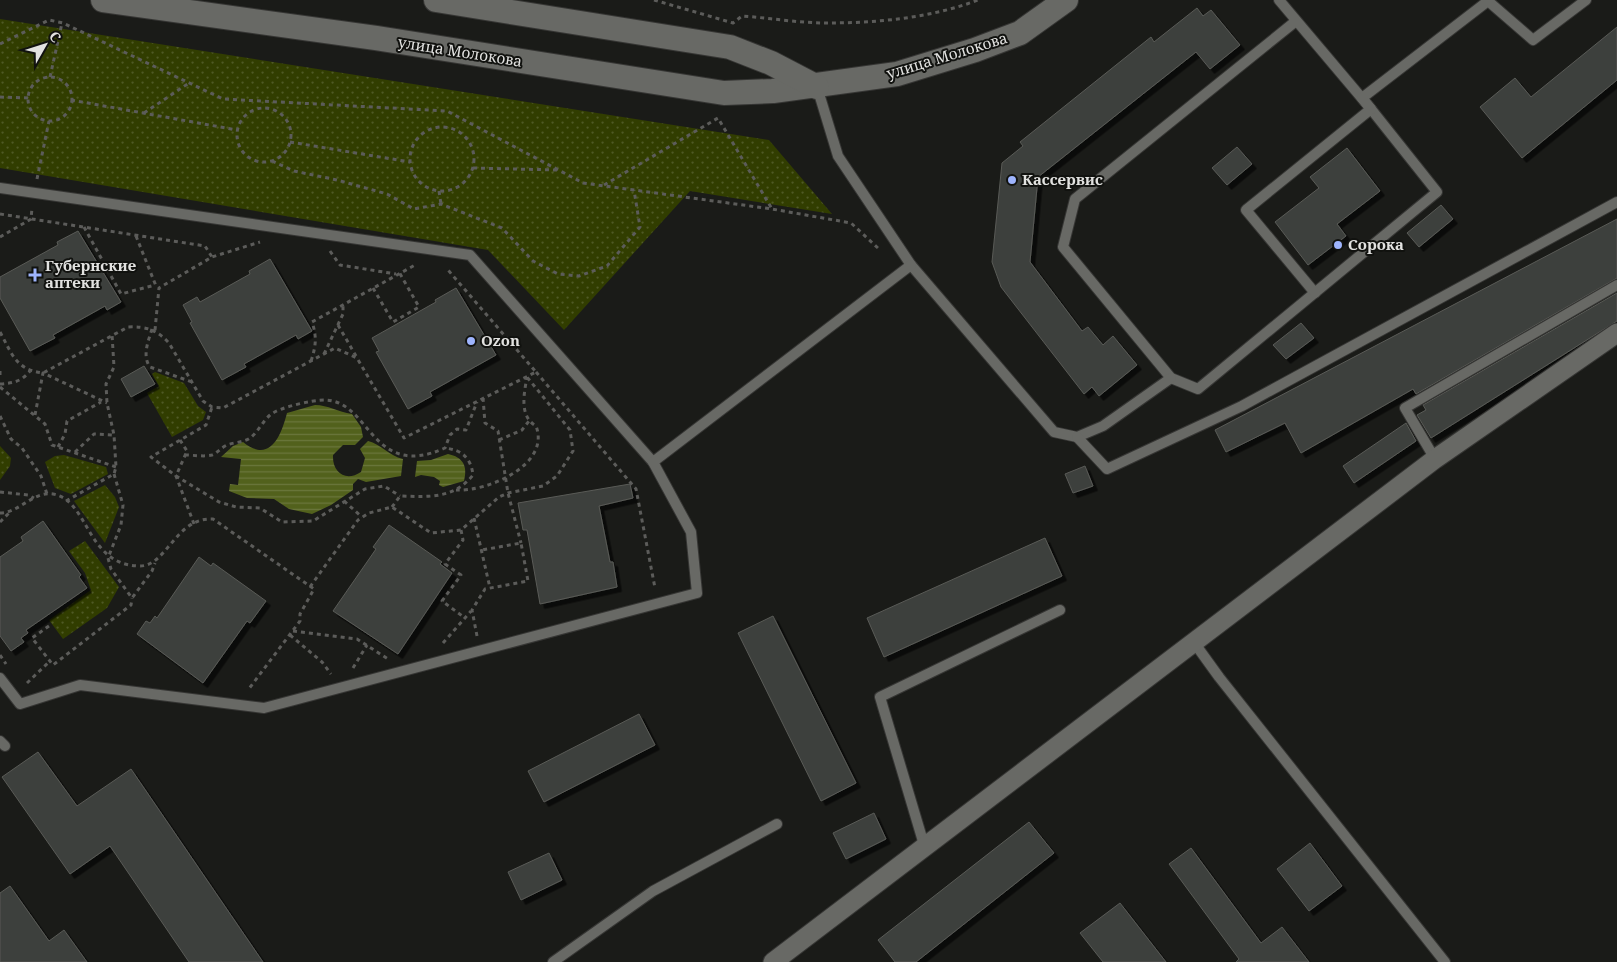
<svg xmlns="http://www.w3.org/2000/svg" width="1617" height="962" viewBox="0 0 1617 962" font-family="'Noto Serif',serif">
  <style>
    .park { fill: url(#park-dots) }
    .water { fill: url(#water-rules) }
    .building { fill: #3e3f3c; stroke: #595b57; filter: url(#shadow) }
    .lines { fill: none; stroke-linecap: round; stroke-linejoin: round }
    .service-casing { stroke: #363634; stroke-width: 12 }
    .minor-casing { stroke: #363634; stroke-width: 21 }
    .tertiary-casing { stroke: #363634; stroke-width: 26 }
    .path { stroke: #5c5c5a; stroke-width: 3; stroke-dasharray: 4 4; stroke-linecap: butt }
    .service { stroke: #686965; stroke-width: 10 }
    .minor { stroke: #686965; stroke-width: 19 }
    .tertiary { stroke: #686965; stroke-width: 24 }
    .poi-dot { fill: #9eb4fd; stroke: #11120f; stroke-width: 2 }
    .labels { text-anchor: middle; stroke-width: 4; stroke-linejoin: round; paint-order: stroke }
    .street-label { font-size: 15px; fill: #e2e2e0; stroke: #11120f }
    .poi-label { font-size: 15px; font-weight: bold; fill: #e2e2e0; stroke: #11120f; text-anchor: start }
  </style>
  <defs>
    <pattern id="park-dots" width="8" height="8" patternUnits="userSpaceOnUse" patternTransform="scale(1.25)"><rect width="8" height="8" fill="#313d00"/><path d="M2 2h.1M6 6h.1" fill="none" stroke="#4f5925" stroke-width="1.8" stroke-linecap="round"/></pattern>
    <pattern id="water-rules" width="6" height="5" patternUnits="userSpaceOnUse" patternTransform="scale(1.25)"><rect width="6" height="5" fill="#52611c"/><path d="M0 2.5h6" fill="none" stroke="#6b773d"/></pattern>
    <filter id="shadow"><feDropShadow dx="4.5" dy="4.5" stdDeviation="0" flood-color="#0009"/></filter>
  </defs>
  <rect width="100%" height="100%" fill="#1a1b18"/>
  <g class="park">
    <polygon points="0,19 769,140 832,214 690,191 564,330 488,250 0,168"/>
    <polygon points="155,372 184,383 198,406 206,412 203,420 172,437 147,393 159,386 152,374"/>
    <polygon points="0,446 11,458 10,466 0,480"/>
    <polygon points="64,455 106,467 108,474 71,494 55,488 45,462 55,456"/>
    <polygon points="105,485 115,497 119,507 105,543 74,501"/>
    <polygon points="85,541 119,587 107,608 63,639 49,620 91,590 85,573 69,551"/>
  </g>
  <g class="water">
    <path d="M 315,405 C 328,405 338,412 352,414 L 361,427 L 363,437 L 355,445 L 343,445 L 333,455 C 332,473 346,482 361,472 L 365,458 L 360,449 L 368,441 C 381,444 389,456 403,459 L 401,476 L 366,482 L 358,479 L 353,484 L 353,490 L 331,505 L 312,514 L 289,509 L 274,499 L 247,498 L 229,491 L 230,484 L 238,485 L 241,459 L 221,457 L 233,446 L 243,442 C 270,464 281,436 287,413 Z"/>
    <path d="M 448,454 C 463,457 468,466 464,481 L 443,487 L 439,485 L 440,481 L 434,477 L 421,475 L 415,477 L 417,461 L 431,460 Z"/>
  </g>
  <g class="building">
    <polygon points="1197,8 1203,16 1211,10 1240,45 1210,69 1196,52 1038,177 1030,262 1082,331 1088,327 1103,345 1113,336 1137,365 1099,396 1092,387 1084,394 1001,287 992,262 1002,163 1023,146 1020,142 1151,37 1154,42"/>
    <polygon points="1617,27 1617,80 1522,158 1480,107 1515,78 1531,97"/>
    <polygon points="1237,147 1252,164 1227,185 1212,168"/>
    <polygon points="1347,148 1380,191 1337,224 1346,236 1308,265 1275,222 1319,188 1310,177"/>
    <polygon points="1441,205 1453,219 1419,247 1407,233"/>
    <polygon points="1617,219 1617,278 1416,394 1413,389 1301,453 1285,423 1226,452 1215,430"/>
    <polygon points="78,231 121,302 107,310 105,306 53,335 55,338 30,351 0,298 0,277 58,245 57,242"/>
    <polygon points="270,259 312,331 298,339 296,335 244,364 246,367 222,380 190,323 192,322 183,305 197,297 200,302 250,274 249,271"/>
    <polygon points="456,288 496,355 430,392 432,396 408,409 376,352 379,351 372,338 436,302 435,300"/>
    <polygon points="1617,293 1617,321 1431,438 1417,415 1426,410 1423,405"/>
    <polygon points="1301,323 1314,338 1286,359 1273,345"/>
    <polygon points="144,366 155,384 131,397 121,379"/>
    <polygon points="1406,423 1416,441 1354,483 1343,466"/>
    <polygon points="1085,466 1093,486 1073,493 1065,474"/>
    <polygon points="630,484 633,498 599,506 610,562 613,562 617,587 540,604 527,530 523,530 518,503"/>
    <polygon points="43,521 81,575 79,577 87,588 26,630 28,633 21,638 24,642 11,651 0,636 0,557 23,541 21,537"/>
    <polygon points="389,525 442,562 440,564 452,573 398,654 333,611 376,549 373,547"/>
    <polygon points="1045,538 1062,576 884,657 867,618"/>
    <polygon points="199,557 211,566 213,563 266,601 250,623 247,621 203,683 137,634 146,621 150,623 155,616 157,618"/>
    <polygon points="773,616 856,783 821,801 738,633"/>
    <polygon points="639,714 655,745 544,802 528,771"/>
    <polygon points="38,752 77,806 131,769 263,962 189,962 110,846 70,874 2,777"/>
    <polygon points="874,813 886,839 846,859 833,833"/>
    <polygon points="1029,822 1054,853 916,962 895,962 878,940"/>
    <polygon points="1310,843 1342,886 1309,911 1277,869"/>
    <polygon points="1191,848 1261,943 1282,927 1309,962 1236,962 1239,959 1169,864"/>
    <polygon points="549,853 562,880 521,900 508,872"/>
    <polygon points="10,886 49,941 64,930 87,962 0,962 0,893"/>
    <polygon points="1120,903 1166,962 1103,962 1080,933"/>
  </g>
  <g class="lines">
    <defs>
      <g id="service">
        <polyline points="1279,0 1371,109 1437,192 1198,389 1171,378 1063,247 1075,199 1296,21"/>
        <polyline points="817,87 838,156 911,265 1054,432 1077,437 1103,426 1171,378"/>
        <polyline points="0,188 470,255 653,462"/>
        <polyline points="1315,293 1246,210 1371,109 1362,98 1488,1 1533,40 1586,0"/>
        <polyline points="1077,437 1107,469 1242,406 1617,202"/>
        <polyline points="1435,459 1405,408 1617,285"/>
        <polyline points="1193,641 1219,677 1445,962"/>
        <polyline points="0,678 20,704 80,685 264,708 697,593 691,532 653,462 911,265"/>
        <polyline points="0,741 5,746"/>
        <polyline points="925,848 880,697 1060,610"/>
        <polyline points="553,962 653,891 777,824"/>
      </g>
      <polyline id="minor" points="773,962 1435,459 1617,333"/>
      <g id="tertiary">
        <polyline points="103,0 376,38 724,93 773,91 897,74 975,50 1020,33 1066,0"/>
        <polyline points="436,0 730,47 771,63 817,87"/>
      </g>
    </defs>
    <use href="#service" class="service-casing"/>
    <use href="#minor" class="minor-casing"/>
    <use href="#tertiary" class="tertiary-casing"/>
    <g class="path">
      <path d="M 654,0 L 733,23 L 742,16 C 770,18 799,23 826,23 C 877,23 931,18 978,0"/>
      <polyline points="0,44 49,20 63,23 223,99 447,111 583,183 772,209 851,223 879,249"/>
      <polyline points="50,77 62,23"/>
      <circle cx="50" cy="99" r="22"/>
      <polyline points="0,97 28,98"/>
      <polyline points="71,100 237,130"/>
      <circle cx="264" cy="135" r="27"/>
      <polyline points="144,113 189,83"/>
      <circle cx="442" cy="159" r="32"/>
      <polyline points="290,142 410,162"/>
      <polyline points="272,161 294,171 337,180 387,194 414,209 441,204 502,228 533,261 558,274 579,276 607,266 640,227 634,190"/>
      <polyline points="473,168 558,170"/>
      <polyline points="37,179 49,121"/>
      <polyline points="604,185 718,118 772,209"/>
      <polyline points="439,191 441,204"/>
      <polyline points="0,214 205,246 212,257"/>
      <polyline points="84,227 121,294 155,285"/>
      <polyline points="136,236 156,286"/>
      <polyline points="0,237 31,219 32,208"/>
      <polyline points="330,251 340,265 396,274"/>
      <polyline points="373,288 393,322 419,307 399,272"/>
      <polyline points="338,325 356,356"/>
      <path d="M 152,329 C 148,342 142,356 150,367 L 192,382"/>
      <polyline points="155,330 159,288 212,257 260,242"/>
      <path d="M 0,332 C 12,354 16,370 43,373 L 128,327 C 146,326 157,330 169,343 L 203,401 L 212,407 L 223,408 L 335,348 L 357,358 L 404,438 L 536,372 L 448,270 L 446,269"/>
      <polyline points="324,354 343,314 343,305"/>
      <path d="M 311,361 C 316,346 317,337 312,322 L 415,265"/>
      <polyline points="0,371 0,376"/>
      <polyline points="536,372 636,489 655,588"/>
      <path d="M 0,384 C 13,383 21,382 30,371"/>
      <polyline points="0,387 45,424 52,445 116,467"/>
      <polyline points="483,398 485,423 498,431 508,493 521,543"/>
      <polyline points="35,415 43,373 107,403"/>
      <polyline points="0,416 11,439 22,448 41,476 47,494"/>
      <polyline points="180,440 187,451 176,476 219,502 236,507 260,508 282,522 313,521 365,489 384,486 400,496"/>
      <polyline points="499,440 522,430 529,421"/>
      <polyline points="58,447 65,434 67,421 101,402"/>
      <polyline points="75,452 94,434 114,435"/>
      <path d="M 185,455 C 193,455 205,457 212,455 C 217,453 220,449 225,446 C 232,442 243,443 250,438 C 258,432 263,421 270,415 C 280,407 312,400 325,400 C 371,401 371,481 445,448 L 450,435 L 457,429 L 466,430 L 477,402"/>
      <polyline points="114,474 123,505 121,525 108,558 111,569 132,598 152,571 155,563"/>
      <path d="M 456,490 C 487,492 551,465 536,426 C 519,416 524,394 527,377"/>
      <polyline points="0,492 28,495 34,498"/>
      <polyline points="66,501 114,474 116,467 114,435 107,403 106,384 114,367 112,334"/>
      <polyline points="344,501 362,517"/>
      <path d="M 392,507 L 400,496 C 428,497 454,499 473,475 C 471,458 462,450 445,448"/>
      <path d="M 0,513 C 19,513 33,491 53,494 C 89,500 86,565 139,566 C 167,567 175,517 213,519 L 314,589 L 300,614 L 300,621 L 248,690"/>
      <polyline points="474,518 490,588"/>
      <polyline points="0,522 9,513"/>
      <polyline points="194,524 176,476 151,457 206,425 212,407"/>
      <polyline points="461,530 463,540 445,564 461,575 442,601 465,618"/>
      <polyline points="310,587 358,520 369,513 392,507 431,533 461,530 499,497 508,493 543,486 557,476 573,451 570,430 527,377"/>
      <polyline points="49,626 32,638 53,665 131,605 132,598"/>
      <polyline points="293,631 357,639 388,659"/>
      <polyline points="290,635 322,662 331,674"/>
      <polyline points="477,636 472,610 485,589 528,581 521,543 482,550"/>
      <polyline points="443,643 471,611"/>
      <polyline points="0,655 6,664"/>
      <polyline points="353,668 367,645"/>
      <polyline points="27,683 50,661"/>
    </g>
    <use href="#service" class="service"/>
    <use href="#minor" class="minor"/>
    <use href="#tertiary" class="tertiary"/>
  </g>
  <g class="poi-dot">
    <circle cx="1012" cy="180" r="5"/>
    <circle cx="1338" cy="245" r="5"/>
    <path d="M32.5 267.5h5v5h5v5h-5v5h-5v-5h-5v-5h5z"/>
    <circle cx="471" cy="341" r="5"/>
  </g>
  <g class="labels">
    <g class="street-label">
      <text transform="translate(460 52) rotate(9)" y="5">улица Молокова</text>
      <text transform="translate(947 56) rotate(-17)" y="5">улица Молокова</text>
    </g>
    <g class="poi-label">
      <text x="1022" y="185">Кассервис</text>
      <text x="1348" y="250">Сорока</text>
      <text x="45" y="271">Губернские<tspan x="45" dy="17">аптеки</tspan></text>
      <text x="481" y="346">Ozon</text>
    </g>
  </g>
  <g transform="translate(45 45) rotate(51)" stroke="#11120f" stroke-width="4" paint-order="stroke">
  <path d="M0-4L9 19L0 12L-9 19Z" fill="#e2e2e0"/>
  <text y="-8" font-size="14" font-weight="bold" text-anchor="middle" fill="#e2e2e0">С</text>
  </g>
</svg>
